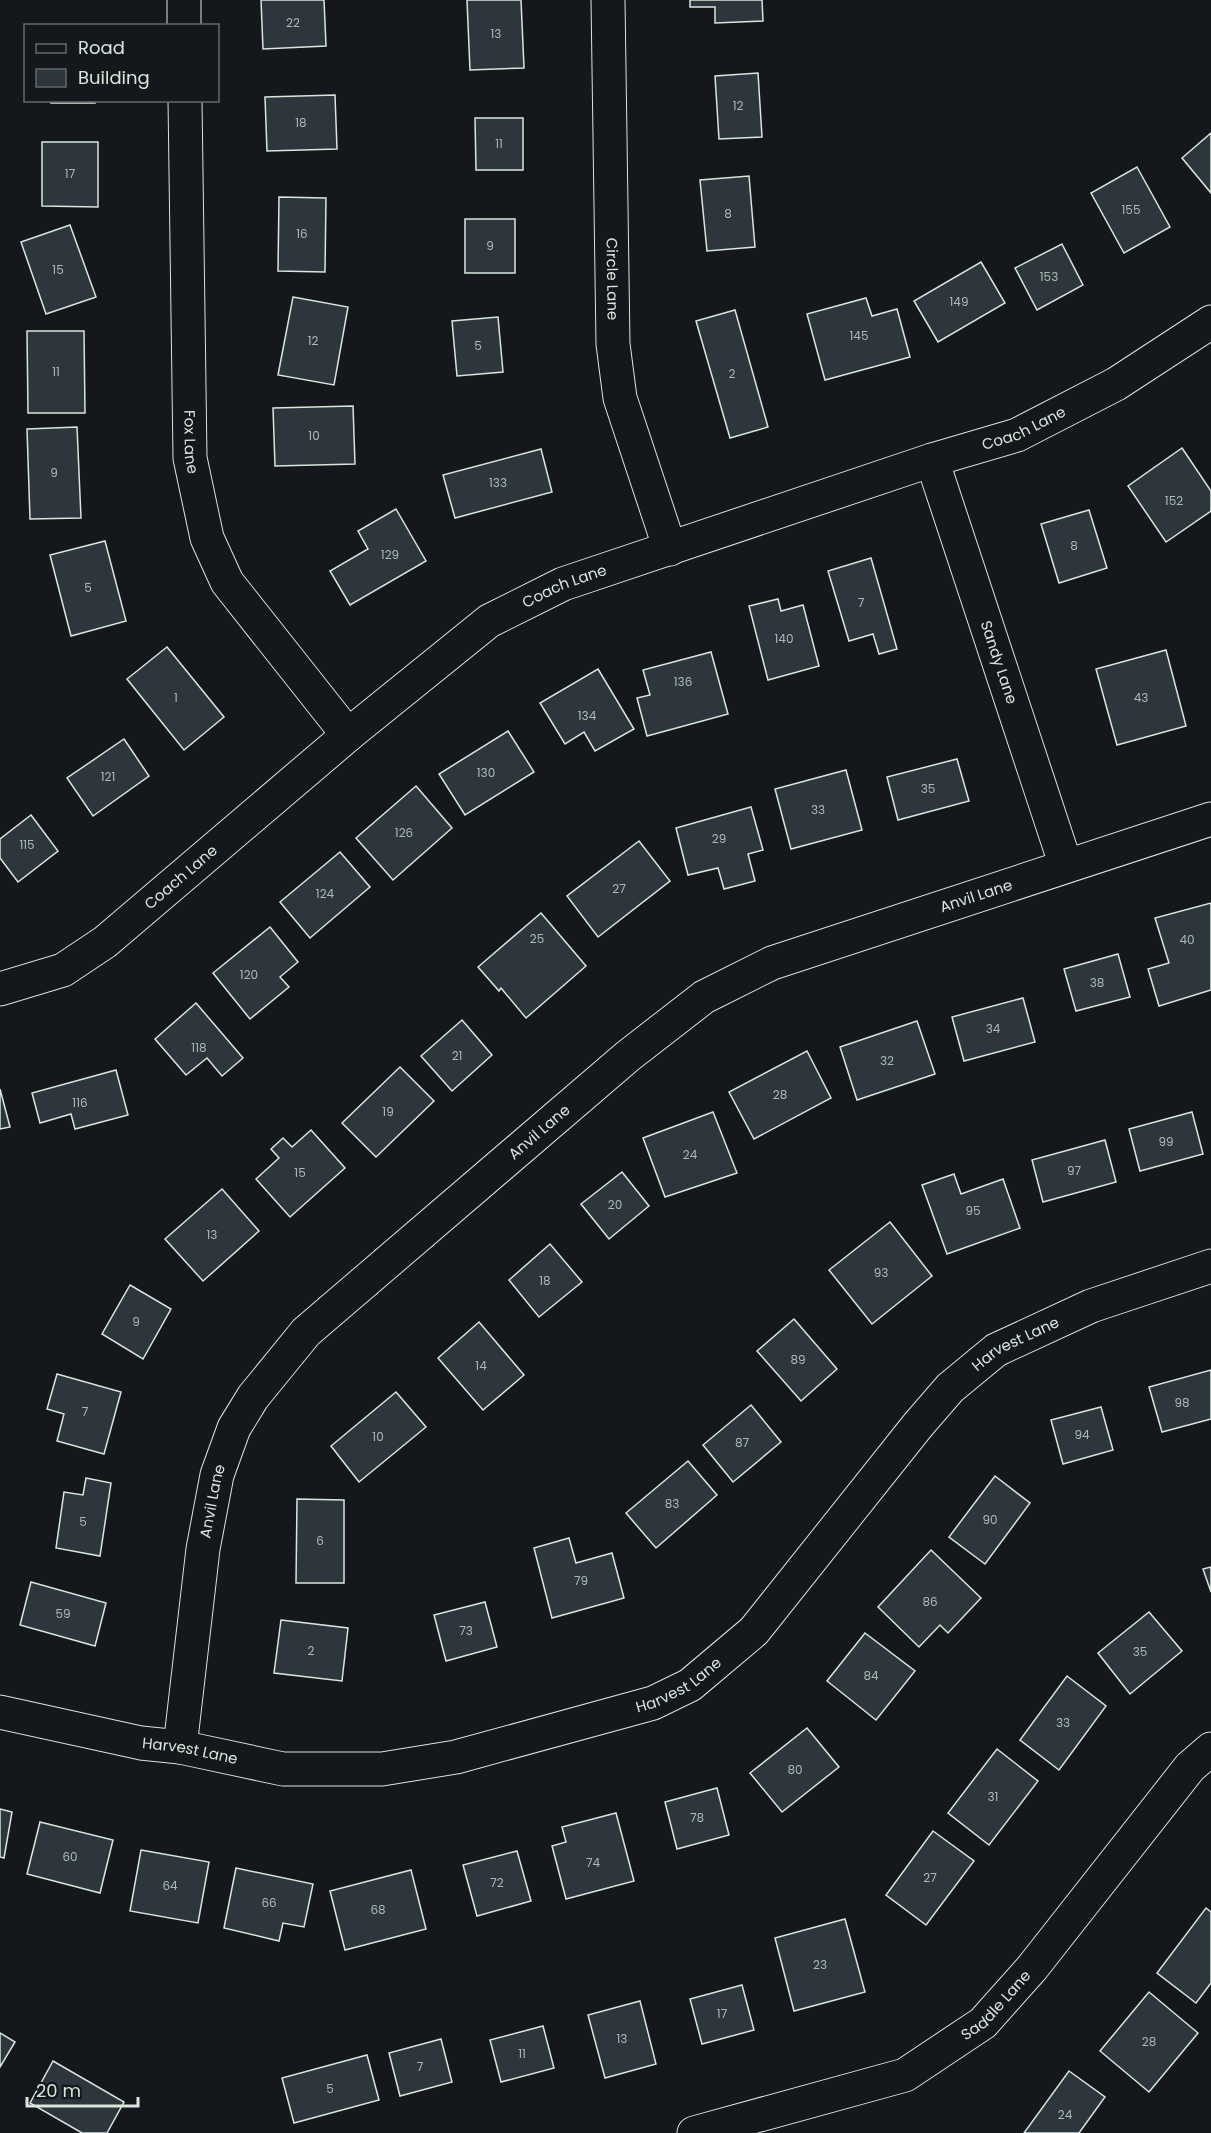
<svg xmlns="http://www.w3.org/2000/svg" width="1211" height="2133" viewBox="0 0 1211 2133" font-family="Poppins,sans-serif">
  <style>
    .building { fill: #2c363c; stroke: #d8e6dc; stroke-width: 1.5 }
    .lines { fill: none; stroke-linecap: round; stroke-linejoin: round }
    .minor-casing { stroke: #d8e6dc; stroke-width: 35 }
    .minor { stroke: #14181c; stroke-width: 33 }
    .labels { text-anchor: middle; stroke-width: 4.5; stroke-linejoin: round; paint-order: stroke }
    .number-label { font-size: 12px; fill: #adbab4 }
    .street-label { font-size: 15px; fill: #d8e6dc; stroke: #14181c }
  </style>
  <rect width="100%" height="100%" fill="#14181c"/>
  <g class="building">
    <polygon points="261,0 324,0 326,46 263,49"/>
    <polygon points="467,0 521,0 524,68 470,70"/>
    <polygon points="690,0 762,0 763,21 715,23 715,7 690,7"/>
    <polygon points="758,73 762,137 719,139 715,76"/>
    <polygon points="335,95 337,149 267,151 265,97"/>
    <rect x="51" y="100" width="44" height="3"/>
    <polygon points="475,118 523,118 523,170 476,170"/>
    <polygon points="1211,133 1211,193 1182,158"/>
    <polygon points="42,142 98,142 98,207 42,206"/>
    <polygon points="1137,167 1170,227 1124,253 1091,193"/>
    <polygon points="749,176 755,247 707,251 700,180"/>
    <polygon points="279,197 326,198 325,272 278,271"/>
    <rect x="465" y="219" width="50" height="54"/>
    <polygon points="70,225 96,297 46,314 21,242"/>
    <polygon points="1062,244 1083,285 1037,310 1015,268"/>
    <polygon points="981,262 1005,303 938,342 914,301"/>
    <polygon points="293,297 348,307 334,385 278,375"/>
    <polygon points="866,298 872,316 897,309 910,357 825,380 807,314"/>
    <polygon points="735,310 768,427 730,438 696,321"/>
    <polygon points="498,317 503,372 457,376 452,321"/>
    <polygon points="27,331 84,331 85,413 28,413"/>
    <polygon points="353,406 355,464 275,466 273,408"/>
    <polygon points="77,427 81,518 30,519 27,429"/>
    <polygon points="1182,448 1211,491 1211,511 1166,542 1128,486"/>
    <polygon points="541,449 552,492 455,518 443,475"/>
    <polygon points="396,509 426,561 350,605 330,571 368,549 358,531"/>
    <polygon points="1089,510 1107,568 1059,583 1041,524"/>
    <polygon points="105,541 126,621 71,636 50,555"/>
    <polygon points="871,558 897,649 879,654 873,634 849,641 828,571"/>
    <polygon points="778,599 781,611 803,605 819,666 768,680 749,606"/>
    <polygon points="167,647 224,717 184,750 127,679"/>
    <polygon points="1166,650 1186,726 1117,745 1096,669"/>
    <polygon points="711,652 728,714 647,736 637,698 650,695 643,670"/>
    <polygon points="598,669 634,729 595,751 584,732 565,744 540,703"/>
    <polygon points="508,731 534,772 465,815 439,774"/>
    <polygon points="124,739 149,776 93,816 67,778"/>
    <polygon points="957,759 969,801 898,820 887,777"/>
    <polygon points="846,770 862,830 791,849 775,789"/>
    <polygon points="416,786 452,828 393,880 356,838"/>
    <polygon points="751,807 763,850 748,854 755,881 724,889 718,868 688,875 676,828"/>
    <polygon points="31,815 58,851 18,882 0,858 0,839"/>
    <polygon points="639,841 670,881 598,937 567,896"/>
    <polygon points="340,852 370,887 310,938 280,902"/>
    <polygon points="1211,903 1211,990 1159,1006 1148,969 1169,963 1155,918"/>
    <polygon points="541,913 586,966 526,1018 501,988 499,991 478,967"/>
    <polygon points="270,927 298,962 280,977 289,987 250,1019 213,973"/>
    <polygon points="1118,954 1130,997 1076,1011 1064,969"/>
    <polygon points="1023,998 1035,1042 964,1061 952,1017"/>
    <polygon points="196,1003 243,1058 222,1076 207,1058 186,1075 155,1039"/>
    <polygon points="462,1020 492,1055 452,1091 421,1056"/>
    <polygon points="917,1021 935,1074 857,1100 840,1047"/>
    <polygon points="807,1051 831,1098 754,1139 729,1092"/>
    <polygon points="400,1067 434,1101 376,1157 342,1123"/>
    <polygon points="116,1070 128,1115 75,1129 71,1114 40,1123 32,1093"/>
    <polygon points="0,1089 10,1127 0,1129"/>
    <polygon points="713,1112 737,1173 665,1197 643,1138"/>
    <polygon points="1192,1112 1203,1154 1140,1171 1129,1129"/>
    <polygon points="311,1130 345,1168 290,1217 256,1179 279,1158 271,1149 283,1138 292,1147"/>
    <polygon points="1105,1140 1116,1182 1043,1202 1032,1160"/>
    <polygon points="622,1172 649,1206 609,1239 581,1204"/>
    <polygon points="954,1174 961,1194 1003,1179 1020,1228 947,1254 922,1185"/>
    <polygon points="222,1189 259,1231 203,1281 165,1239"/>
    <polygon points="890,1222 932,1276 872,1324 829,1270"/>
    <polygon points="550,1244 582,1282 539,1317 509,1280"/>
    <polygon points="130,1285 171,1309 143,1359 102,1334"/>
    <polygon points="794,1319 837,1369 801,1401 757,1351"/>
    <polygon points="479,1322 524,1375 483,1410 438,1358"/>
    <polygon points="1211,1370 1211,1419 1162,1432 1149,1387"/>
    <polygon points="57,1374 121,1392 104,1454 57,1441 64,1414 47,1409"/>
    <polygon points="396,1392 426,1427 359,1482 331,1446"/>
    <polygon points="751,1405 781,1442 733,1482 703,1445"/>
    <polygon points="1101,1407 1113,1450 1063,1464 1051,1420"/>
    <polygon points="688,1461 717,1495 656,1548 626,1513"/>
    <polygon points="995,1476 1030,1503 985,1564 949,1537"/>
    <polygon points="86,1478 111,1483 100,1556 56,1548 64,1492 83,1495"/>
    <polygon points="297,1499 344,1500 344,1583 296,1583"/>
    <polygon points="569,1538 576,1563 612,1553 624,1598 552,1618 534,1548"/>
    <polygon points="931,1550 981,1598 948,1633 940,1625 919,1647 878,1607"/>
    <polygon points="1211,1567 1211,1592 1203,1569"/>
    <polygon points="31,1582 106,1603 95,1646 20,1625"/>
    <polygon points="485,1602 497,1647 446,1661 434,1615"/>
    <polygon points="1149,1612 1182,1651 1130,1694 1098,1653"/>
    <polygon points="281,1620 348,1628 342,1681 274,1673"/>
    <polygon points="865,1633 915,1671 876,1720 827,1681"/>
    <polygon points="1067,1676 1106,1706 1059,1770 1020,1740"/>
    <polygon points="807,1728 839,1767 782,1812 750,1773"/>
    <polygon points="997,1749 1038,1781 989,1845 948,1813"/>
    <polygon points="717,1788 729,1835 677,1849 665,1802"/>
    <polygon points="0,1809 12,1812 4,1858 0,1857"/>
    <polygon points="616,1813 634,1881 566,1899 552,1846 566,1842 562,1827"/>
    <polygon points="40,1822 113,1840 100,1893 27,1874"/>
    <polygon points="933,1831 974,1861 926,1925 886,1895"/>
    <polygon points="141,1850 209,1862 198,1923 130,1911"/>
    <polygon points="517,1851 531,1901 477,1916 463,1865"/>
    <polygon points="236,1868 313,1884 304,1927 283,1923 279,1941 224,1928"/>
    <polygon points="411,1870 426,1929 345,1950 330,1891"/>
    <polygon points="1206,1908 1211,1912 1211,1983 1196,2003 1157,1973"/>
    <polygon points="845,1919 865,1992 794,2011 775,1938"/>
    <polygon points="742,1985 754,2030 702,2044 690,1999"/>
    <polygon points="1149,1992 1198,2033 1149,2092 1100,2051"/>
    <polygon points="640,2001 656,2064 605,2078 588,2015"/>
    <polygon points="543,2026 554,2068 501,2082 490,2040"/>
    <polygon points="0,2033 15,2042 0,2067"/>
    <polygon points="441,2039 452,2082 400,2096 389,2053"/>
    <polygon points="367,2055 379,2100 294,2123 282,2078"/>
    <polygon points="53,2061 124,2102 107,2133 82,2133 30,2103"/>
    <polygon points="1069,2071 1105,2097 1079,2133 1024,2133"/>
  </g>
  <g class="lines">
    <defs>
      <g id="minor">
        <polyline points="184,0 184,26"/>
        <path id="s1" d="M 608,0 L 613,344 L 620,398 L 670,549"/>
        <path id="s2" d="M 185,100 L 190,458 L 207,538 L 227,582 L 348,735"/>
        <path id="s3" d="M 932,460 L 1066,866"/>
        <path id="s4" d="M 0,989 L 63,970 L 105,942 L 348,735 L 489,621 L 563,584 L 932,460 L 1017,435 L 1116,384 L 1211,322"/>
        <path id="s5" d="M 0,1712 L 141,1743 L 180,1747 L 283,1769 L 382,1769 L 456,1757 L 653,1703 L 690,1685 L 754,1631 L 918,1425 L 950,1388 L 996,1350 L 1091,1306 L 1211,1266"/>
        <path id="s6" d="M 180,1747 L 203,1549 L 217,1475 L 234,1428 L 253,1397 L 306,1332 L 628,1056 L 704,997 L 772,963 L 1211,819"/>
        <path id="s7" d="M 694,2133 L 905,2075 L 983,2023 L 1032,1968 L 1190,1767 L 1211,1749"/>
      </g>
    </defs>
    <use href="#minor" class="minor-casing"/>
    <use href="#minor" class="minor"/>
  </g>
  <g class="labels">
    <g class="number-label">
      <text x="293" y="27">22</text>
      <text x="496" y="38">13</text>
      <text x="738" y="110">12</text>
      <text x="301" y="127">18</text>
      <text x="499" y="148">11</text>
      <text x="70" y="178">17</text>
      <text x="1131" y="214">155</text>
      <text x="728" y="218">8</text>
      <text x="302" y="238">16</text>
      <text x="490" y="250">9</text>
      <text x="58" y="274">15</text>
      <text x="1049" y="281">153</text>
      <text x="959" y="306">149</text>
      <text x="859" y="340">145</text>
      <text x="313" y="345">12</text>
      <text x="478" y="350">5</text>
      <text x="56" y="376">11</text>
      <text x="732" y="378">2</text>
      <text x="314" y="440">10</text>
      <text x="54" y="477">9</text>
      <text x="498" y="487">133</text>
      <text x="1174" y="505">152</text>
      <text x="1074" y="550">8</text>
      <text x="390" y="559">129</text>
      <text x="88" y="592">5</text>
      <text x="861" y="607">7</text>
      <text x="784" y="643">140</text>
      <text x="683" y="686">136</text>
      <text x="176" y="702">1</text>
      <text x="1141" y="702">43</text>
      <text x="587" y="720">134</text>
      <text x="486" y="777">130</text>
      <text x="108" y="781">121</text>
      <text x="928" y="793">35</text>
      <text x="818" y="814">33</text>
      <text x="404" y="837">126</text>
      <text x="719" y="843">29</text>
      <text x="27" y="849">115</text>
      <text x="619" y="893">27</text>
      <text x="325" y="898">124</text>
      <text x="537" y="943">25</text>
      <text x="1187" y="944">40</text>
      <text x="249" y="979">120</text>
      <text x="1097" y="987">38</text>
      <text x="993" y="1033">34</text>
      <text x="199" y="1052">118</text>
      <text x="457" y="1060">21</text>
      <text x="887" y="1065">32</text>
      <text x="780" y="1099">28</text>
      <text x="80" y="1107">116</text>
      <text x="388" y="1116">19</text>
      <text x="1166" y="1146">99</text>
      <text x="690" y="1159">24</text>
      <text x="1074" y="1175">97</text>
      <text x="300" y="1177">15</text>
      <text x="615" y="1209">20</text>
      <text x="973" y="1215">95</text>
      <text x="212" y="1239">13</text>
      <text x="881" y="1277">93</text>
      <text x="545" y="1285">18</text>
      <text x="136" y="1326">9</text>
      <text x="798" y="1364">89</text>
      <text x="481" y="1370">14</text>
      <text x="1182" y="1407">98</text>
      <text x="85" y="1416">7</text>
      <text x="1082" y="1439">94</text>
      <text x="378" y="1441">10</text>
      <text x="742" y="1447">87</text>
      <text x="672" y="1508">83</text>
      <text x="990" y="1524">90</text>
      <text x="83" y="1526">5</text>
      <text x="320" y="1545">6</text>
      <text x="581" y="1585">79</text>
      <text x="930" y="1606">86</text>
      <text x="63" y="1618">59</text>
      <text x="466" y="1635">73</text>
      <text x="311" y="1655">2</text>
      <text x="1140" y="1656">35</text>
      <text x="871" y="1680">84</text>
      <text x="1063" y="1727">33</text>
      <text x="795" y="1774">80</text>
      <text x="993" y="1801">31</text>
      <text x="697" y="1822">78</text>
      <text x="70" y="1861">60</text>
      <text x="593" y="1867">74</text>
      <text x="930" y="1882">27</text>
      <text x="497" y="1887">72</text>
      <text x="170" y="1890">64</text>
      <text x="269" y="1907">66</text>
      <text x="378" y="1914">68</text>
      <text x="820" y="1969">23</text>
      <text x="722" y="2018">17</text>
      <text x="622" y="2043">13</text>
      <text x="1149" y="2046">28</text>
      <text x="522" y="2058">11</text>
      <text x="420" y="2071">7</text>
      <text x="330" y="2093">5</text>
      <text x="1065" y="2119">24</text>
    </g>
    <g class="street-label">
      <text dy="5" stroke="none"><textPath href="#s1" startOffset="279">Circle Lane</textPath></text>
      <text dy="5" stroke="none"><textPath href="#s4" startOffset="1186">Coach Lane</textPath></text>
      <text dy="5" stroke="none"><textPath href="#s2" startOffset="342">Fox Lane</textPath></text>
      <text dy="5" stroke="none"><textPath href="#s4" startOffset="700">Coach Lane</textPath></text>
      <text dy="5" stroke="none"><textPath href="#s3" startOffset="213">Sandy Lane</textPath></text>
      <text dy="5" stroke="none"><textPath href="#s4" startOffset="216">Coach Lane</textPath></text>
      <text dy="5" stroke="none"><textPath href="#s6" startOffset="1256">Anvil Lane</textPath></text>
      <text dy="5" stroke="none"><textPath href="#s6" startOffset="752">Anvil Lane</textPath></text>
      <text dy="5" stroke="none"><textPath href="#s5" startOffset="1184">Harvest Lane</textPath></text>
      <text dy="5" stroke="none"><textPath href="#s6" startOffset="248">Anvil Lane</textPath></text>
      <text dy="5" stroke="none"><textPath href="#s5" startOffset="698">Harvest Lane</textPath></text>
      <text dy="5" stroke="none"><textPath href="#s5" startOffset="194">Harvest Lane</textPath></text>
      <text dy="5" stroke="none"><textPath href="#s7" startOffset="334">Saddle Lane</textPath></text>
    </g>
  </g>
  <rect x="24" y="24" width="195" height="78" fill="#14181c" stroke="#626a69" stroke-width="1.5"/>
  <rect x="36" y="44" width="30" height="9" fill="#14181c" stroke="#626a69" stroke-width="1.5"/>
  <text x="78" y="54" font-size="18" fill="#d8e6dc">Road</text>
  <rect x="36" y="69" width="30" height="18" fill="#2c363c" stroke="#626a69" stroke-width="1.5"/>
  <text x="78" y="84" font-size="18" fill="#d8e6dc">Building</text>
  <path d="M27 2097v9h111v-9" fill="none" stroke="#d8e6dc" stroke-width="3"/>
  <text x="36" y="2097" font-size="18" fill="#d8e6dc" stroke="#14181c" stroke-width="4.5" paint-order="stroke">20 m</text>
</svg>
